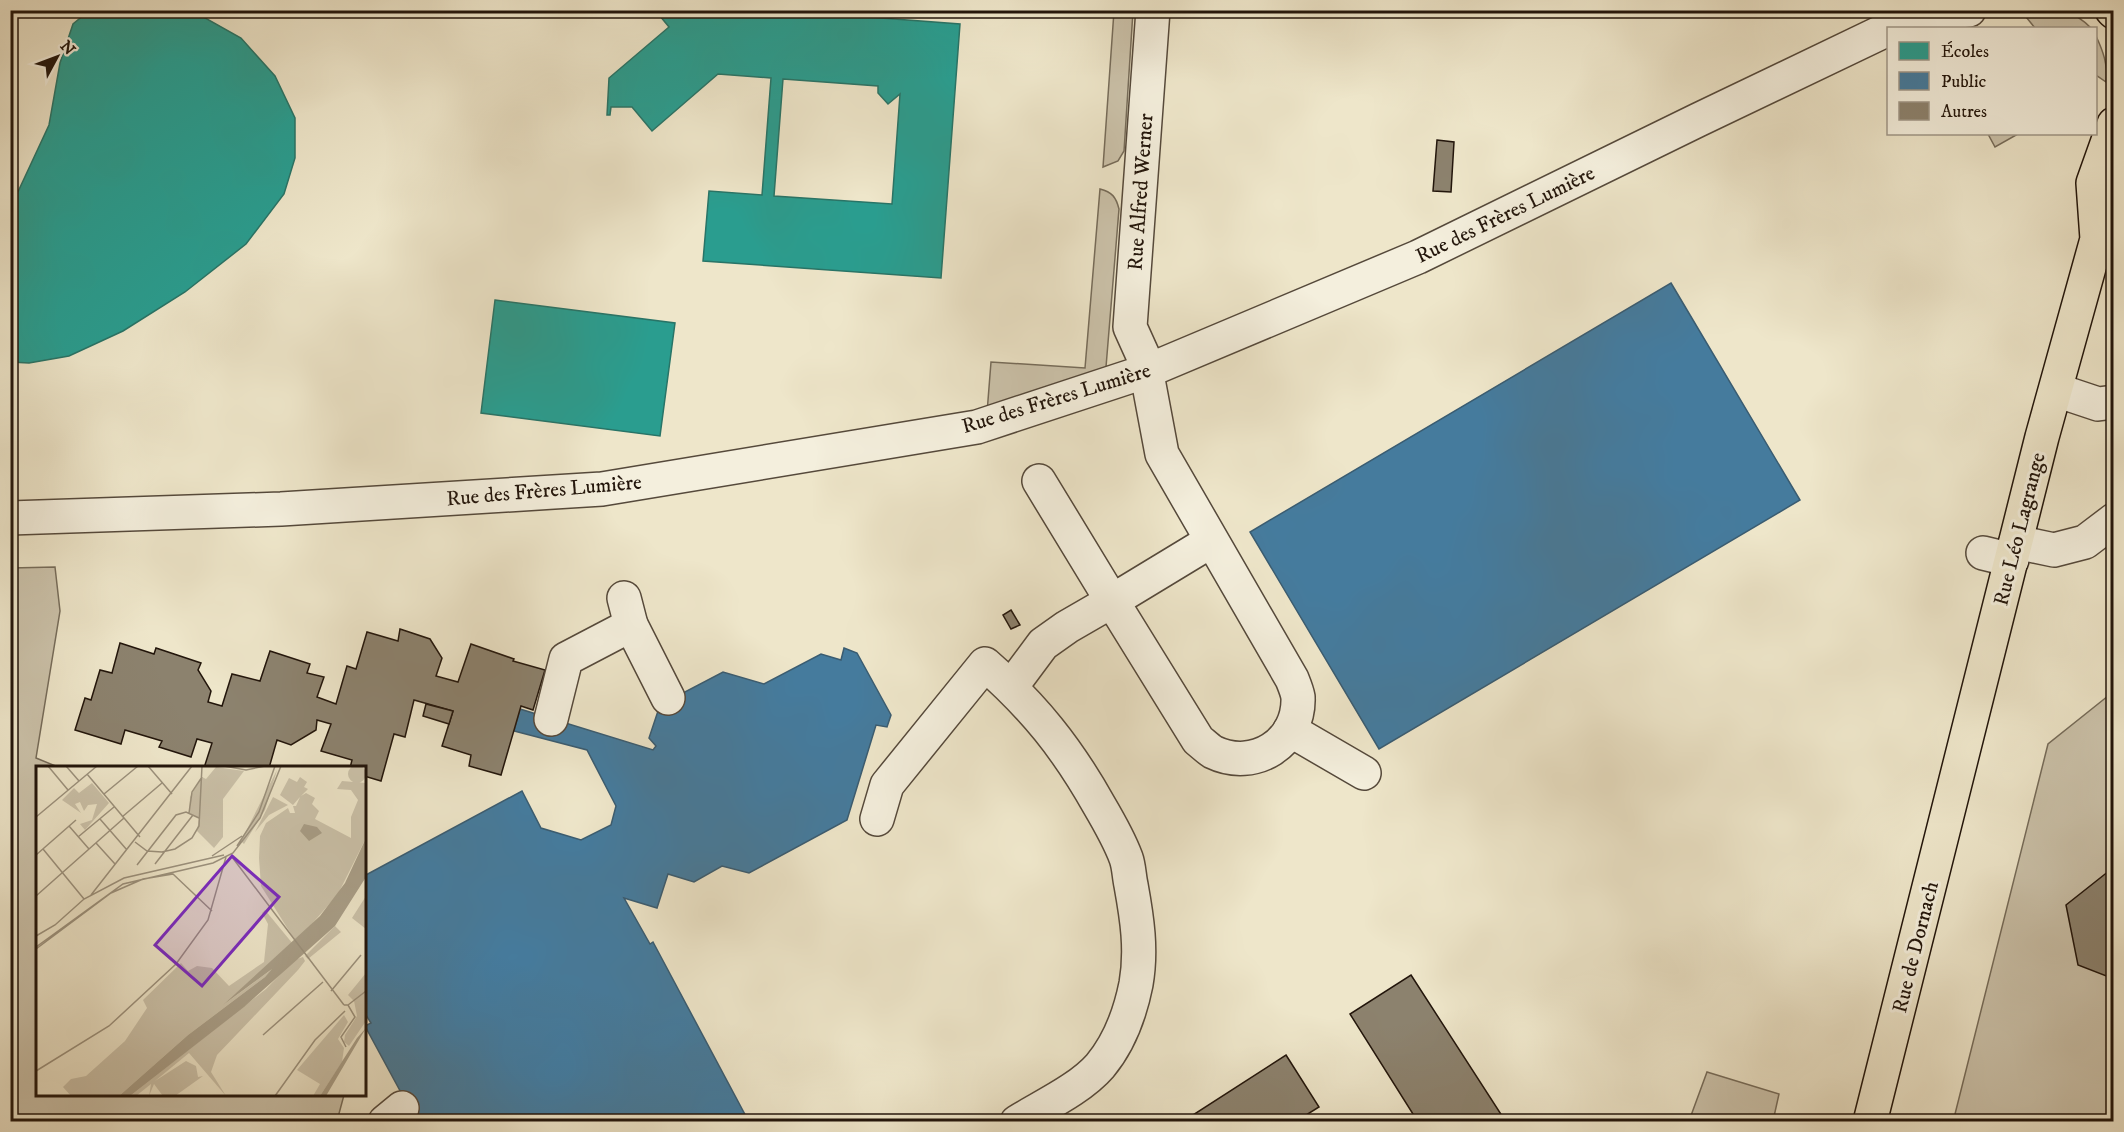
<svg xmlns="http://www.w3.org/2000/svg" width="2124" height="1132" viewBox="0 0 2124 1132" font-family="'IM FELL DW Pica',serif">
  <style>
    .green { fill: #cbc2aa; stroke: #766c5a; stroke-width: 1.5 }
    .schools { fill: #2a9d8f; stroke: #287467; stroke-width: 1.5; fill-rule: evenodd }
    .public { fill: #457b9d; stroke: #3a5c71; stroke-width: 1.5 }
    .building { fill: #8c826e; stroke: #22150b; stroke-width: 1.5 }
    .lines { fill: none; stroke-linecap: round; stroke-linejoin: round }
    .minor-casing { stroke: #55493b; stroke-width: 36 }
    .major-casing { stroke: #22150b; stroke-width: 36 }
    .minor { stroke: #f4efdd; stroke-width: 33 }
    .major { stroke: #eee6ca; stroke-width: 33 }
    .labels { text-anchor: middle; stroke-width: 6; stroke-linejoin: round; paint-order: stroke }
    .street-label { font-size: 21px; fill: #22150b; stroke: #f4efdd }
    .inset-road { fill: none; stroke: #9c927e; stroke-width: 1.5 }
    .view { fill: #7b2cbf; fill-opacity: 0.15; stroke: #7b2cbf; stroke-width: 3 }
    .inset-edge { fill: none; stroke: #22150b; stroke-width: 3 }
  </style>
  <rect width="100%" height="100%" fill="#eee6ca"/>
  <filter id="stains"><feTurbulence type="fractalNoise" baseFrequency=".00333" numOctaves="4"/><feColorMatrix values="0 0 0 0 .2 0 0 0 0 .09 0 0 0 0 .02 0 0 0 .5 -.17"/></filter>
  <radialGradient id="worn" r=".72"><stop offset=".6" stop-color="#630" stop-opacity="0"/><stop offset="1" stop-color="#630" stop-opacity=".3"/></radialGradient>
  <g class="green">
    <polygon points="1114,11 1133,11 1124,151 1118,161 1103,167"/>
    <path d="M 2032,11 C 2059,10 2071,8 2091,28 L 2035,28 L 2026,17 L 2025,12 Z"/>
    <path d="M 2096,36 C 2103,51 2108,64 2106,82 L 2096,75 Z"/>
    <polygon points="1988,134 2018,134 1995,147"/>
    <path d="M 1100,189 C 1112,192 1116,197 1119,209 L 1106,367 L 1093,382 L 987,413 L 991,362 L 1085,368 Z"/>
    <polygon points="55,567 60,611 36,758 58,767 38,768 38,1094 344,1095 337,1121 11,1121 11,568"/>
    <polygon points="2113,692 2113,1121 1953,1122 2048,744"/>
    <polygon points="1707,1072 1779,1094 1773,1121 1689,1121"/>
  </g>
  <g class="schools">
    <polygon points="90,10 191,10 241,38 275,76 295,118 295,158 284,194 246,244 185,292 123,331 69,356 29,363 10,362 10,209 49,125 60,63 73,24"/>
    <path d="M 655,10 L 775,10 L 960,24 L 941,278 L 703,261 L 709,191 L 762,195 L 771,78 L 718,74 L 652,131 L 632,107 L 611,107 L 610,115 L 607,115 L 609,78 L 669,27 ZM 783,79 L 878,86 L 878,93 L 888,104 L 900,94 L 892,204 L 774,196 Z"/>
    <polygon points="495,300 675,323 660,436 481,413"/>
  </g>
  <g class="public">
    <polygon points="1671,283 1800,500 1379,749 1250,532"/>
    <polygon points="844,648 857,653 891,715 887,727 876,725 847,820 749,873 722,866 694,882 668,874 657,908 624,898 650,944 653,942 749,1122 417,1122 365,1026 371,1023 364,1012 364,876 522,791 541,828 581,840 611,825 616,806 587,750 514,731 520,709 653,750 656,746 649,738 660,705 723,672 764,684 821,654 841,660"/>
  </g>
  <g class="building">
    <polygon points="1437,140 1454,142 1451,192 1433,191"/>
    <polygon points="1011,610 1020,625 1011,629 1003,615"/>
    <polygon points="400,629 430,639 442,658 436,676 458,682 471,644 514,659 513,661 545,670 533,710 521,706 501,775 469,766 471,755 442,746 453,711 414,700 405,737 394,734 381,781 364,776 364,768 350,768 352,760 321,751 331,724 317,720 316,730 291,745 277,740 269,768 204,768 212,743 197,739 191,757 159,747 162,741 125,730 121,744 75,730 85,698 91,700 100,670 112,673 120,643 154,654 156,648 201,663 198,670 211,691 208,702 222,706 232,674 260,681 270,651 310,664 307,673 324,677 317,697 336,704 347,666 356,669 367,632 398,641"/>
    <polygon points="426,704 453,711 449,724 423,716"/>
    <polygon points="2114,867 2114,979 2078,965 2066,905"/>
    <polygon points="1411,975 1506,1122 1418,1122 1350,1014"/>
    <polygon points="1286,1055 1319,1107 1295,1122 1182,1122"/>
  </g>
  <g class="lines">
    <defs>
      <g id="minor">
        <polyline points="1928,14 1969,10"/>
        <polyline points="1890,28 1932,10"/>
        <polyline points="2056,390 2098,404 2114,402"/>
        <polyline points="1039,481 1112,601 1211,541"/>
        <polyline points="10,518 281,509 602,489 977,427 1147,371 1418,257 1698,120 1888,29"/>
        <polyline points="2016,542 2054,550 2085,542 2114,520"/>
        <polyline points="1983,553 2012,560"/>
        <polyline points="624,598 631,625 668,698"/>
        <path d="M 1011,687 L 1043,644 L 1067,627 L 1112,601 L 1198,740 C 1203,744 1208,749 1213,752 C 1254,772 1300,743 1298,697 C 1297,691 1294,684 1292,679 L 1162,454 L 1144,358 L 1130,327 L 1153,10"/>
        <polyline points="551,719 566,659 631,625"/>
        <polyline points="1290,730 1364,773"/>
        <path d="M 877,819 L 887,785 L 985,664 C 1034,707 1067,748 1099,805 C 1109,822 1119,839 1126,858 C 1129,866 1129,876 1131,885 C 1137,918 1142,950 1136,984 C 1130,1014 1120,1042 1100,1066 C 1080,1089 1043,1106 1017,1122"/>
        <polyline points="385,1122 402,1108"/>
      </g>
      <g id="major">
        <polyline points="2112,10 2114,12"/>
        <polyline points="1870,1122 2042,437 2097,239 2093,183 2114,124"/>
      </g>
    </defs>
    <use href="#minor" class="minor-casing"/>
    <use href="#major" class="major-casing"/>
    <use href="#minor" class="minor"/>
    <use href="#major" class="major"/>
  </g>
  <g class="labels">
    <g class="street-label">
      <text transform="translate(1140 192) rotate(-86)" y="7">Rue Alfred Werner</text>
      <text transform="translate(1505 214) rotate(-26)" y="7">Rue des Frères Lumière</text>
      <text transform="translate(1056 398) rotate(-17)" y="7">Rue des Frères Lumière</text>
      <text transform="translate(544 490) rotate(-5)" y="7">Rue des Frères Lumière</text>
      <text transform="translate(2019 529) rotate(-76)" y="7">Rue Léo Lagrange</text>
      <text transform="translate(1915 947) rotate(-76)" y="7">Rue de Dornach</text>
    </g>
  </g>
  <g transform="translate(36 766)">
    <rect width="330" height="330" fill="#eee6ca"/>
    <path d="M312 8a9 9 0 1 1 18 0a9 9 0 1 1-18 0ZM 180,1 L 208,5 L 187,33 L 187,71 L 178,82 L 161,65 L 163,52 L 153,47 L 154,31 L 166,11 L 170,13 ZM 241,4 L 229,44 L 208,78 L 205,75 ZM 264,11 L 271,16 L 268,21 L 272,23 L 265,30 L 270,27 L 279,32 L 276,38 L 283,45 L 279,53 L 315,72 L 315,51 L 322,34 L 315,24 L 301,23 L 306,15 L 330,17 L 330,72 L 302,128 L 260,176 L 225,120 L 223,92 L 224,70 L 230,57 L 252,42 L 254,47 L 259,47 L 257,40 L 260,40 L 264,31 L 257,39 L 244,29 L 253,12 L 261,16 ZM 56,17 L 73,37 L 49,64 L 44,58 L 56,54 L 61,38 L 52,39 L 48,45 L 44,36 L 39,38 L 45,47 L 26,34 L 38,22 L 43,27 ZM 237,31 L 252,39 L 233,49 L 219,66 ZM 330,130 L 330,163 L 316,152 ZM 229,144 L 257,178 L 187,239 L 239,201 L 229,211 L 152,269 L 83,330 L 35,330 L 27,321 L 35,313 L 50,310 L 89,275 L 111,242 L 107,234 L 145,197 L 152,205 L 161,200 L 176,202 L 193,220 L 228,196 L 232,158 L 226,147 ZM 299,160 L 305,166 L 272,193 L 269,190 ZM 267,191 L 269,195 L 262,204 L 181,289 L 175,306 L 190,330 L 153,287 L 119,315 L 150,295 L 160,300 L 162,311 L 167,310 L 139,330 L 127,330 L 118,318 L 113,330 L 115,318 L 100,330 L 94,330 L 230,223 L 258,194 ZM 330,207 L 330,255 L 313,280 L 308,276 L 309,269 L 321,250 L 318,235 L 312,229 ZM 308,249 L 312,256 L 302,273 L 308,282 L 306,296 L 284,330 L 277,330 L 284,318 L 261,304 Z" fill="#cbc2aa"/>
    <path d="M 268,58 L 281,61 L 286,67 L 273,75 L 264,65 ZM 330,72 L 330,111 L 299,160 L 208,241 L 94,330 L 83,330 L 152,269 L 229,211 L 236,203 L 187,239 L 284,150 L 309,117 ZM 330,262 L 290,330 L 284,330 L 321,272 Z" fill="#a99f89"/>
    <path class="inset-road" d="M 12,0 L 32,24M 30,0 L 43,15M 112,0 L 136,28M 188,0 L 210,4 L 229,0M 51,8 L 104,71M 68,28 L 102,0M 153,47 L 156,26 L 166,11M 0,51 L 61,0M 86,51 L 126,17M 64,53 L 91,84M 33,60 L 53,83M 42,71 L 78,41M 99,76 L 111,85 L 126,86 L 139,83 L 156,72 L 163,60 L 166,0M 60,77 L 79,98M 201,80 L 223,46 L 239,0M 7,83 L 48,133M 0,89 L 40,54M 176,90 L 206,70M 196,91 L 308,239M 119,98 L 157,49M 101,99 L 140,49 L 150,46 L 163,52M 55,129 L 156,0M 0,130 L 88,52M 0,170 L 19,159 L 48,133 L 88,112 L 188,89M 0,181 L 87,118 L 177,97 L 197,87 L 224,52 L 245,0M 0,183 L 75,127 L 107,113 L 137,108 L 176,145M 295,225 L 325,189M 308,239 L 312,239 L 319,251 L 305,271 L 310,281M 312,239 L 330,225M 227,269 L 287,216M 0,305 L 73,260 L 140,198 L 172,154 L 190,91M 239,330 L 279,274 L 309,245"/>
    <path class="view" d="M 196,90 L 243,131 L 166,220 L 119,179 Z"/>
    <rect width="330" height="330" class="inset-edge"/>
  </g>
  <rect width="2124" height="1132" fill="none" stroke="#eee6ca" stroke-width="36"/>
  <rect x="12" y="12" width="2100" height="1108" fill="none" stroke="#22150b" stroke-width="3"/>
  <rect x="18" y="18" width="2088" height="1096" fill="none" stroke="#22150b" stroke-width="1.5"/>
  <rect x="1887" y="27" width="210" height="108" fill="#f4efdd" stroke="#a09889" stroke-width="1.5"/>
  <rect x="1899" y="42" width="30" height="18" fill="#2a9d8f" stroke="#a09889" stroke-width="1.5"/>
  <text x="1941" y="57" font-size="18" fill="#22150b">Écoles</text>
  <rect x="1899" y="72" width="30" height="18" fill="#457b9d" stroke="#a09889" stroke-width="1.5"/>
  <text x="1941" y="87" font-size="18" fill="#22150b">Public</text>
  <rect x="1899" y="102" width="30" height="18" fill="#8c826e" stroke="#a09889" stroke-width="1.5"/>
  <text x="1941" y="117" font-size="18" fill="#22150b">Autres</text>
  <g transform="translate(57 57) rotate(49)" stroke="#f4efdd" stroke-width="4.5" paint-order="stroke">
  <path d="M0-4.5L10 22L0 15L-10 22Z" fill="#22150b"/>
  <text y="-9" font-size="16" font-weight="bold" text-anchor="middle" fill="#22150b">N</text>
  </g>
  <rect width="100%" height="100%" filter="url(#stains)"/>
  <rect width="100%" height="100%" fill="url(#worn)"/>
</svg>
